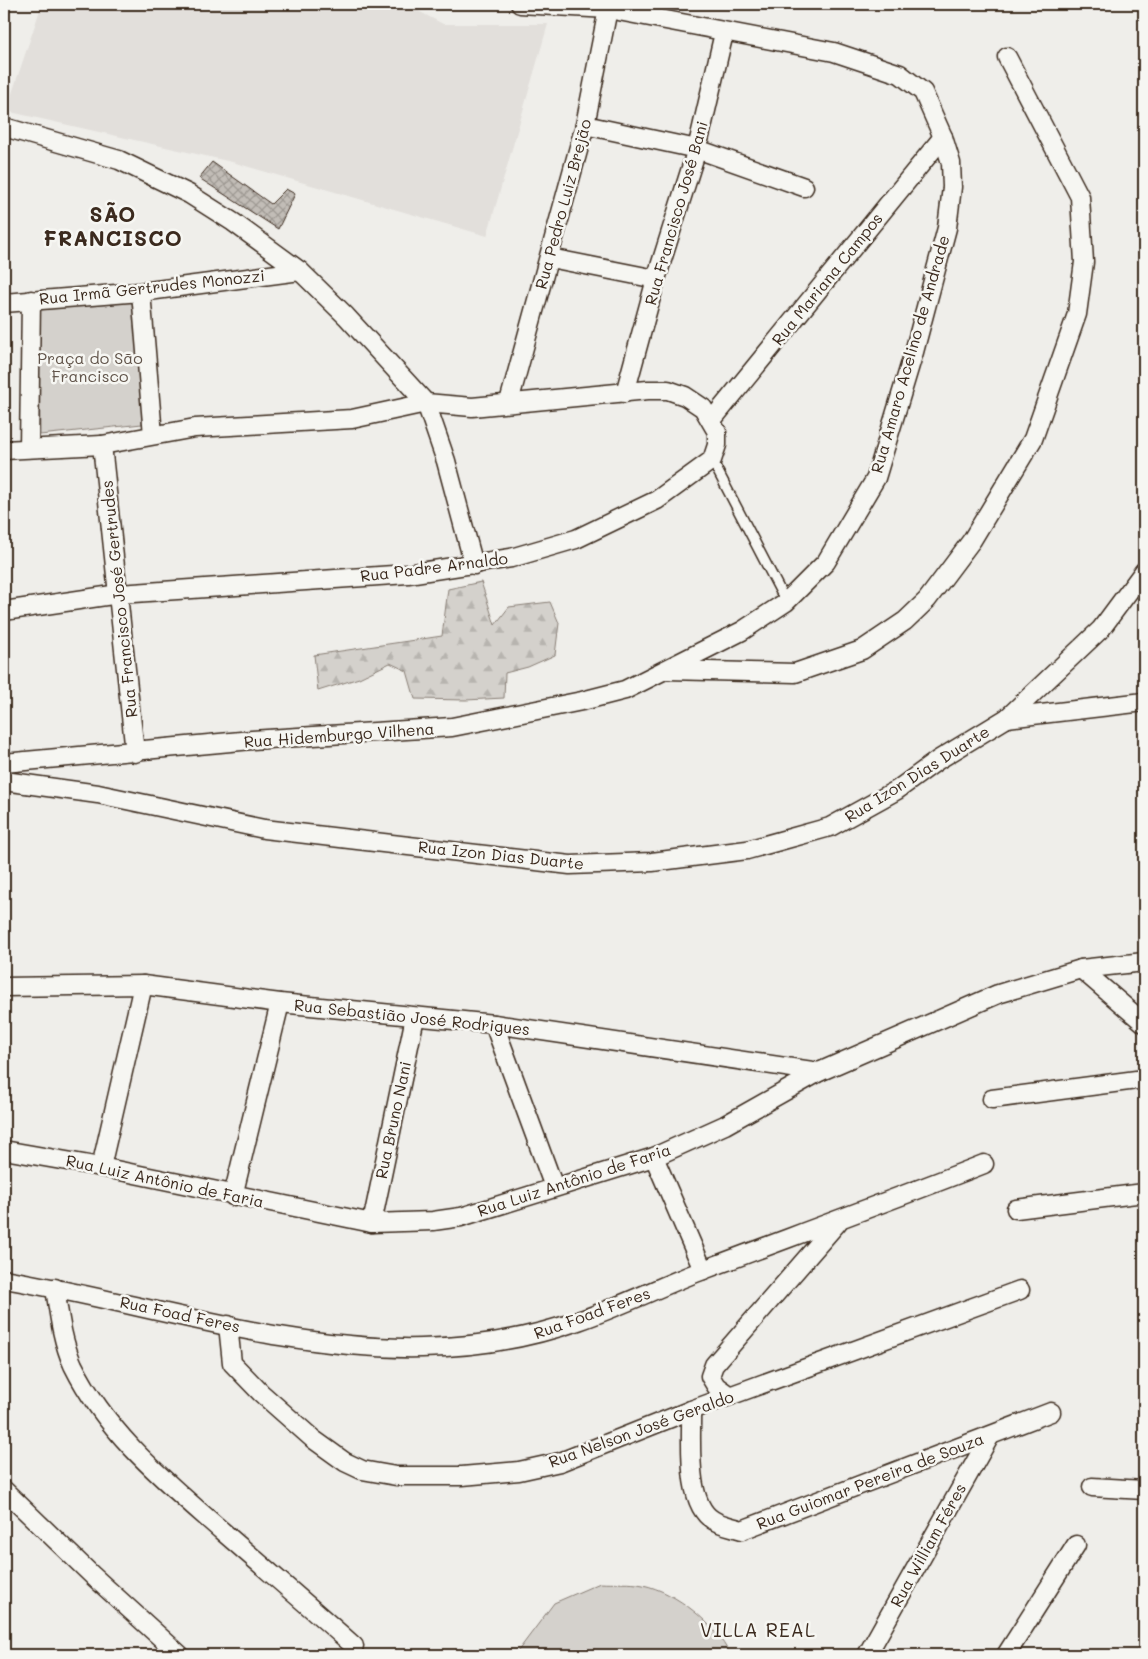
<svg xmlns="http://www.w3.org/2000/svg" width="1148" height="1659" viewBox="0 0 1148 1659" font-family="Mali,sans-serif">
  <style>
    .built { fill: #e2dfdb }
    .forest { fill: url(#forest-firs); stroke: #887e75 }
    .park { fill: #d4d1cc; stroke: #887e75 }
    .building { fill: url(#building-cross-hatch); stroke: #3b2a1e }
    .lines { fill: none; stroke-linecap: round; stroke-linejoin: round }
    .lane-casing { stroke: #3b2a1e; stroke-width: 12 }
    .street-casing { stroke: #3b2a1e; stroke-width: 21 }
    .lane { stroke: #f6f6f2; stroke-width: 9 }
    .street { stroke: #f6f6f2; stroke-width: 18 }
    .labels { text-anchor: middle; stroke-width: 5; stroke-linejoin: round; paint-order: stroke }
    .street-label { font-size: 16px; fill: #3b2a1e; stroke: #f6f6f2 }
    .park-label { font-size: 16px; fill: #61544a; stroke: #f6f6f2 }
    .quarter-label { font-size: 19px; letter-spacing: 1px; fill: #3b2a1e; stroke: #f6f6f2 }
    .district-label { font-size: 21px; font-weight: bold; letter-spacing: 1px; fill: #3b2a1e; stroke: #f6f6f2 }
  </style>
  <defs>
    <pattern id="forest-firs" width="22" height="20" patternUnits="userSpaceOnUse" patternTransform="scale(1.25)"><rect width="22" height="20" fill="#d4d1cc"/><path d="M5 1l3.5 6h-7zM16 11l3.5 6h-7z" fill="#b7b4af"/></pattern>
    <pattern id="building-cross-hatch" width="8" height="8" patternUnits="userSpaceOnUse" patternTransform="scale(1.25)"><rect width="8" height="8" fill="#c2bdb7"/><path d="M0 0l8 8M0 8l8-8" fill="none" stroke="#9f9a94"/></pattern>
  </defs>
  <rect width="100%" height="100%" fill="#efeeea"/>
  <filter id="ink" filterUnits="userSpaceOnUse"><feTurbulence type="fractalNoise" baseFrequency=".02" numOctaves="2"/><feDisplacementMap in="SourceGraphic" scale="10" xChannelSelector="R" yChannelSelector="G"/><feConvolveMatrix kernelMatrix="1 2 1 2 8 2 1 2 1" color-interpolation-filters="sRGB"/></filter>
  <g filter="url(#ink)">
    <polygon class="built" points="42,4 405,4 443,24 548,24 487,236 232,162 6,111"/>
    <polygon class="forest" points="481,582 495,625 509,607 550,602 559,623 555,655 528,667 505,673 504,698 466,700 415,699 407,671 390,663 359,678 318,691 314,655 442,636 448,589"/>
    <g class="park">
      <polygon points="138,300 142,424 40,435 39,310"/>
      <path d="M 600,1583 C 614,1584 630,1582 643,1585 C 676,1592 716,1624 730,1655 L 515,1655 L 554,1603 Z"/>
    </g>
    <polygon class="building" points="212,162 271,204 286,189 295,194 278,229 199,178"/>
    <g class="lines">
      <defs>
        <polyline id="lane" points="712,460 786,602"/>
        <g id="street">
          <polyline points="585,125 697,149 804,187"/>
          <polyline points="4,127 119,160 189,194 233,222 300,271 346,316 426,403 446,461 474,565"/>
          <polyline points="550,258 656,279"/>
          <polyline points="141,292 153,435"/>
          <polyline points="4,303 141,292 300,271"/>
          <polyline points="625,393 656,279 697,149 724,33"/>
          <polyline points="509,402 585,125 609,4"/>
          <polyline points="712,420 943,137"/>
          <polyline points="102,445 135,753"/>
          <polyline points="29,448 31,300"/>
          <polyline points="4,450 102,445 195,428 352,419 426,403 472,407 648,390 668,390 685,396 703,408 717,432 717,445 712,460 657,500 576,539 511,558 408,574 119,594 4,611"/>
          <polyline points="667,670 795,673 862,650 905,621 927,600 972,540 1033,439 1077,314 1084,262 1080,197 1007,57"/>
          <polyline points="1007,718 1144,702"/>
          <polyline points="4,763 252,740 452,727 582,701 625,690 742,631 786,602 826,562 876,478 914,352 947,228 952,187 951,163 943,137 923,92 900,74 834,52 608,9 520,4"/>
          <polyline points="4,781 98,794 264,829 570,865 652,862 747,850 830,827 897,790 938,760 1007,718 1101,629 1144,571"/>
          <polyline points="1081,969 1144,1023"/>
          <polyline points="4,987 143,985 280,1003 494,1024 819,1072"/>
          <polyline points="494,1024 554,1187"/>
          <polyline points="992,1099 1144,1079"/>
          <polyline points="4,1150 101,1167 372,1223 433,1221 461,1217 654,1157 725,1125 819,1072 998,994 1081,969 1144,962"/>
          <polyline points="654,1157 703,1270"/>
          <polyline points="101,1167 143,985"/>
          <polyline points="233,1196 280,1003"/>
          <polyline points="1016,1209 1144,1193"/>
          <polyline points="372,1223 415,1017"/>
          <path d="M 4,1279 C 140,1302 285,1351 422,1348 C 476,1347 527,1339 578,1321 C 622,1306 663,1285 706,1269 C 799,1234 892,1200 984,1164"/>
          <path d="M 55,1288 C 59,1314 62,1341 73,1365 C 107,1434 165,1481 222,1531 C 266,1569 310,1607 354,1646"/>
          <polyline points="228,1325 232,1363 261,1393 313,1439 345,1462 362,1470 396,1476 462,1476 519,1471 560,1462 691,1410 1020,1290"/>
          <polyline points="730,1396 716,1386 710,1376 714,1365 838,1222"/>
          <path d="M 691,1410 C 692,1439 685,1503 713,1520 C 721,1525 733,1527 742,1530 L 1051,1412"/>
          <polyline points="1092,1487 1144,1490"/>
          <polyline points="4,1490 93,1576 180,1655"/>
          <polyline points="867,1655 990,1436"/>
          <polyline points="1006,1655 1076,1545"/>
        </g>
      </defs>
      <use href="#lane" class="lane-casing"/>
      <use href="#street" class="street-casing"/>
      <use href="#lane" class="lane"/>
      <use href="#street" class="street"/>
    </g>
  </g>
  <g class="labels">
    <g class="street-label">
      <text transform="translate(563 204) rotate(-75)" y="6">Rua Pedro Luiz Brejão</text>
      <text transform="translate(676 213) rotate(-74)" y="6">Rua Francisco José Bani</text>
      <text transform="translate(827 279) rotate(-51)" y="6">Rua Mariana Campos</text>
      <text transform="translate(152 287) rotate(-6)" y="6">Rua Irmã Gertrudes Monozzi</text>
      <text transform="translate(910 354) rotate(-74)" y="6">Rua Amaro Acelino de Andrade</text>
      <text transform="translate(434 567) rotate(-7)" y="6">Rua Padre Arnaldo</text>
      <text transform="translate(119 599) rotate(-96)" y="6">Rua Francisco José Gertrudes</text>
      <text transform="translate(339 735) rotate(-4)" y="6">Rua Hidemburgo Vilhena</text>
      <text transform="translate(917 774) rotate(-32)" y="6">Rua Izon Dias Duarte</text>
      <text transform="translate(501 855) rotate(6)" y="6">Rua Izon Dias Duarte</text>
      <text transform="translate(412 1017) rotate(6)" y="6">Rua Sebastião José Rodrigues</text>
      <text transform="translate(393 1120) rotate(-78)" y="6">Rua Bruno Nani</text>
      <text transform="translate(574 1180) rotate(-18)" y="6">Rua Luiz Antônio de Faria</text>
      <text transform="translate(165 1181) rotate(12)" y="6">Rua Luiz Antônio de Faria</text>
      <text transform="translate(592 1313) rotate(-20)" y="6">Rua Foad Feres</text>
      <text transform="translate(180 1314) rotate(12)" y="6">Rua Foad Feres</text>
      <text transform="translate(641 1429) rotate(-20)" y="6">Rua Nelson José Geraldo</text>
      <text transform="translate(870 1481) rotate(-21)" y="6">Rua Guiomar Pereira de Souza</text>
      <text transform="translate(928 1545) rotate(-61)" y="6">Rua William Féres</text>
    </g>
    <g class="park-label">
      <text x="90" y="364">Praça do São<tspan x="90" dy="18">Francisco</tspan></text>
    </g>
    <g class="quarter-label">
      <text x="758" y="1637">VILLA REAL</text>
    </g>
    <g class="district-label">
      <text x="113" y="222">SÃO<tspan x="113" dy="24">FRANCISCO</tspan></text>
    </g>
  </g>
  <rect width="1148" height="1659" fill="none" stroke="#f6f6f2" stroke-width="20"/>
  <rect x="10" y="10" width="1128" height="1639" fill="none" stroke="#3b2a1e" stroke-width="2" filter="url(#ink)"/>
</svg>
